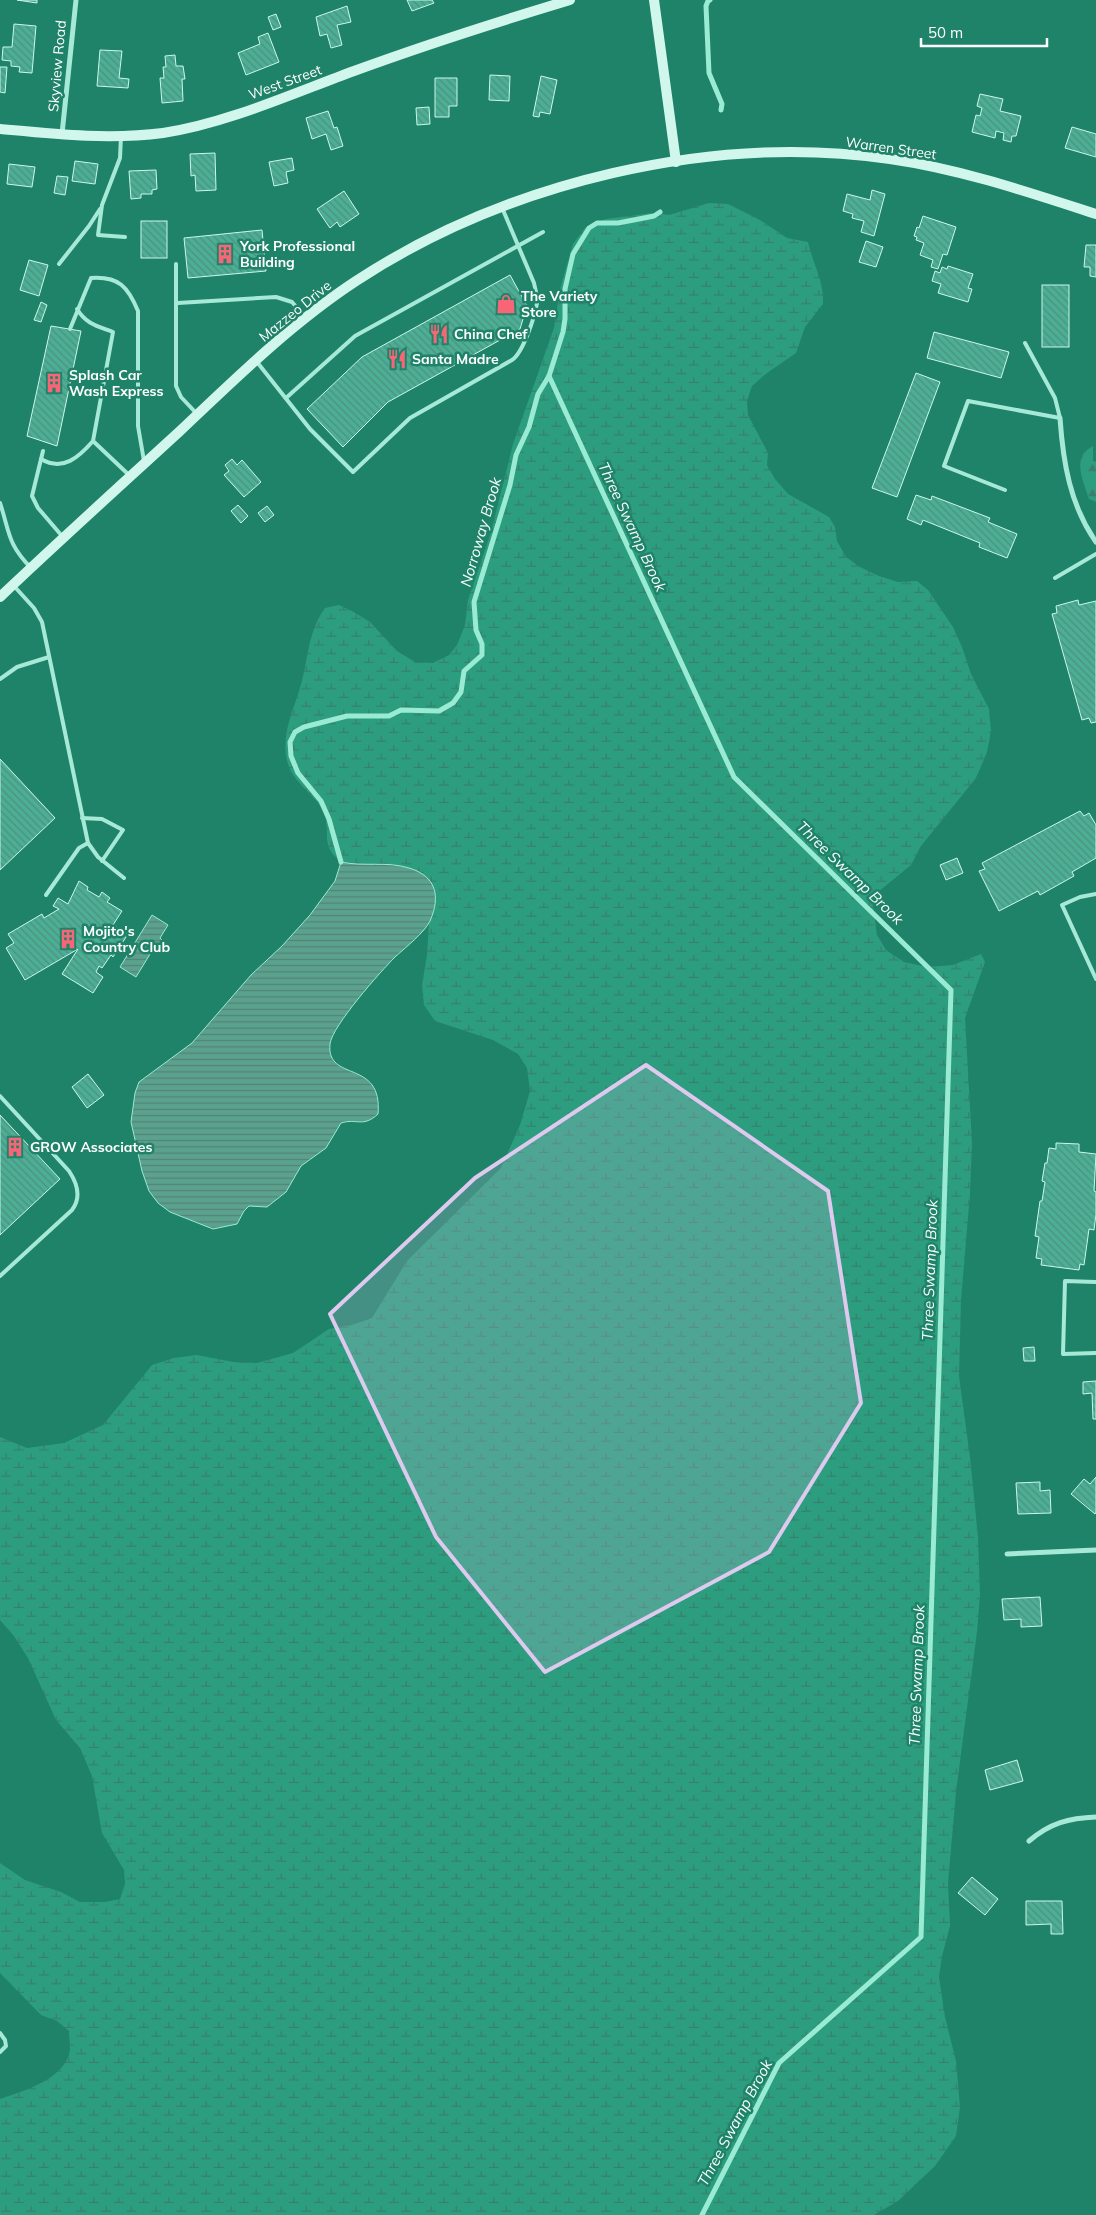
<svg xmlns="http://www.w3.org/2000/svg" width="1096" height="2215" viewBox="0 0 1096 2215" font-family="Mulish,sans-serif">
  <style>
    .forest { fill: url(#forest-firs) }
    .wetland { fill: url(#wetland-marsh) }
    .water { fill: url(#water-rules); stroke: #9aebd3 }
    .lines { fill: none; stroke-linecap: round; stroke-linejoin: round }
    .stream { stroke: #9aebd3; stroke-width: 5 }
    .building { fill: url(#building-back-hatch); stroke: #caf7eb }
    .lane { stroke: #a6e9d7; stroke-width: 4 }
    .street { stroke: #a6e9d7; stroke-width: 5 }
    .secondary { stroke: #d1f7ed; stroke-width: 10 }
    .marked { fill: #decaef; fill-opacity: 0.2; stroke: #decaef; stroke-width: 4; stroke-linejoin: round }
    .labels { text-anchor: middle; stroke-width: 5; stroke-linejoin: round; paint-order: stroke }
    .street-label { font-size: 14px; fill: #fff; stroke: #1f8369 }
    .poi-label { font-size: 14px; font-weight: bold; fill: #fff; stroke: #1f8369; text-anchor: start }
    .water-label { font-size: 15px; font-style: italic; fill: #f7fefc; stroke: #1f8369 }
  </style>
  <defs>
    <pattern id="forest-firs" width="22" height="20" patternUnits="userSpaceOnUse" patternTransform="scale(1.25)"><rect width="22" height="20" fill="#2c9d7e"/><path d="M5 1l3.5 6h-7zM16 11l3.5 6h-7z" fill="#37816c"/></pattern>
    <pattern id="wetland-marsh" width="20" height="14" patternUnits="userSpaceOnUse" patternTransform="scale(1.25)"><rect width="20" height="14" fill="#2c9d7e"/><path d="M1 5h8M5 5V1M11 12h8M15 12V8" fill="none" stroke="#37816c"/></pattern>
    <pattern id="water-rules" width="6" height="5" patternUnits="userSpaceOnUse" patternTransform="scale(1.25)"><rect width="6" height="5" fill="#5aa18e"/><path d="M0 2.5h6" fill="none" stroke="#558377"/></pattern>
    <pattern id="building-back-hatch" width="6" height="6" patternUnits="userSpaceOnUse" patternTransform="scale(1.25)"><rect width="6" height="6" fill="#4cae94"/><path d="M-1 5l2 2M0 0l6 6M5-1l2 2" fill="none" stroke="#4c917e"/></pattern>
  </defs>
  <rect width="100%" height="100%" fill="#1f8369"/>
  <path class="forest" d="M 1093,446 L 1093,461 L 1096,462 L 1096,502 L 1089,499 C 1083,480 1071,457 1093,446 Z"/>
  <path class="wetland" d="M 709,203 L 728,204 L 760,220 L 787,238 L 808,242 C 813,265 824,280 823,304 L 805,327 L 796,353 L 767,373 L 752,386 L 747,401 L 748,415 L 768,453 L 767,465 L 775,479 L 788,494 L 829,517 L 835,527 L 837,541 L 846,557 L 860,567 L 879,576 L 898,582 L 917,581 L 928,590 L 953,627 L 962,647 L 971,674 L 989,709 L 991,731 L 987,752 L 976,778 L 921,846 L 911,865 L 878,892 L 873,906 L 877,935 L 886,950 L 904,962 L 927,967 L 953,965 L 981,954 L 985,962 L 965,1018 L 972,1143 L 970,1194 L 961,1300 L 959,1376 L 970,1457 L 978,1537 L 980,1595 L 977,1632 L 956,1792 L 948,1883 L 950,1926 L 942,1956 L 939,1977 L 945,2017 L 956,2061 L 960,2107 L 956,2136 L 935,2166 L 898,2201 L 874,2215 L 0,2215 L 0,2099 C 23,2091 66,2079 70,2050 C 70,2044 69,2037 69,2031 L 57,2021 L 41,2015 L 0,1973 L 0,1863 L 25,1880 L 61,1892 L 80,1902 L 105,1902 L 120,1899 L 125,1884 L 124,1870 L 102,1833 L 92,1776 L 80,1748 L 56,1720 L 28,1658 L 14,1636 L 0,1620 L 0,1437 L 27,1448 L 64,1443 L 103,1425 L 152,1365 L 174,1358 L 197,1355 L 233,1362 L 257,1363 L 293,1353 L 329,1329 L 352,1325 L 372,1318 L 407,1261 L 501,1168 L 520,1125 L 530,1091 L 527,1068 L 518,1054 L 493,1040 L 435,1021 L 424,1005 L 422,985 L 427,955 L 429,923 L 434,908 L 378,864 C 357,866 330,866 327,839 C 327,830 327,818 322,809 C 313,793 294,783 288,764 C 280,738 292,714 299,691 C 309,661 306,635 325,608 L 339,605 L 352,611 L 370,622 L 397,651 L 415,662 L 433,663 L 449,655 L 457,645 L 465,625 L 468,600 L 491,532 L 513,444 L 554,328 L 560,289 L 573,244 L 585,228 L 606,219 L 652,213 L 669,215 Z"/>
  <g class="water">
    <path d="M 341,862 C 364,867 387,861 409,868 C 436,876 441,896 430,921 C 425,932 405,948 395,957 C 381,971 332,1026 330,1044 C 326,1083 383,1058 378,1114 C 363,1128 357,1118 341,1123 L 326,1148 L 301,1166 L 286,1192 L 267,1207 L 249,1206 L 244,1211 L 237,1224 L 213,1229 L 170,1212 L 158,1203 L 149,1191 L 142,1171 L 131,1122 L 135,1093 L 139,1082 L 192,1043 L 251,975 L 282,946 L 310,915 L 335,881 Z"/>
    <polygon points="152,915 168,925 160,938 163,941 159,948 155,946 136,977 120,967"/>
  </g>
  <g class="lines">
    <g class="stream">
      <polyline points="710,0 708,1 706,6 709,73 722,104 721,110"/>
      <polyline points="549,376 734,777 951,990 921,1937 779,2063 702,2215"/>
      <polyline points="341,862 329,819 321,801 298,773 291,756 290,742 295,732 304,727 347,716 389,716 401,710 439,711 453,703 461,692 464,671 482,655 482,644 476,630 474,602 510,485 516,455 529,427 538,394 549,376 563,332 565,319 565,289 573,254 589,228 597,223 618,223 644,218 654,216 660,212"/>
    </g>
  </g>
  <g class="building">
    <polygon points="17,0 37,0 37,3"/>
    <polygon points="407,0 432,0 434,3 412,11"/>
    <polygon points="347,6 351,22 337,25 342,45 331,48 327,34 320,36 316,17"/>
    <polygon points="276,14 281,27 273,30 268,17"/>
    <polygon points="14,24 36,26 32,73 19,72 20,67 11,66 11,61 2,60 3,47 12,47"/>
    <polygon points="268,33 279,62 246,75 238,53 260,44 258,37"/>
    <polygon points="100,50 122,51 119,78 129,79 128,88 97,86"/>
    <polygon points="175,55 176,66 183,66 185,79 182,79 183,101 162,103 160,78 164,78 163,67 166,67 165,56"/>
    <polygon points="0,67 7,67 5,93 0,92"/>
    <polygon points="490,75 510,76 509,101 489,100"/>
    <polygon points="541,76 557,80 550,114 540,112 539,117 533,116"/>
    <polygon points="435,78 457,78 457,106 449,106 449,117 435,117"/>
    <polygon points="980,94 1003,99 1000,111 1021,116 1016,136 1012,136 1011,142 1003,140 1004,133 996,131 995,138 972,132 976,115 980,116 982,108 977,106"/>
    <polygon points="429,107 430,124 417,125 416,108"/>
    <polygon points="328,111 334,128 337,127 343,146 331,150 326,134 312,139 306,118"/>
    <polygon points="1072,127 1096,134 1096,157 1065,148"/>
    <polygon points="215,153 216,190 196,191 195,175 191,176 190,154"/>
    <polygon points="292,158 294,170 286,172 288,183 274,186 269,162"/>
    <polygon points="75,161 98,164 95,184 72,181"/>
    <polygon points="9,164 35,167 32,187 7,184"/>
    <polygon points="156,170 157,189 152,190 152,194 141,194 141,198 131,199 129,171"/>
    <polygon points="57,176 68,177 65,195 54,193"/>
    <polygon points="872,190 885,194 874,236 861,232 864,221 852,218 853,214 843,211 847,194 870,200"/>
    <polygon points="344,191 359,214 340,227 337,222 330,228 317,209"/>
    <polygon points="923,216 956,227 947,255 943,254 938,269 931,267 933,260 920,255 924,243 916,240 917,237 914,236 917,227 919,228"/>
    <rect x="141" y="221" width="26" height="37"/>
    <polygon points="262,230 266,271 188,278 184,238"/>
    <polygon points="866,241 883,247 876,267 859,262"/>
    <polygon points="1086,245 1096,245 1096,277 1090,276 1090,267 1084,267"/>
    <polygon points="29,260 48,265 39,296 20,290"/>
    <polygon points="948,266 973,274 968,288 972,289 968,302 938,293 941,284 932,281 935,271 940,273 942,267 947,269"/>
    <polygon points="510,275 527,306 520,329 388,402 343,447 307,409 362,357"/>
    <rect x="1042" y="285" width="27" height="62"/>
    <polygon points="41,302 47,305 41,322 34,320"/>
    <polygon points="51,326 81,331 57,446 27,436"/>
    <polygon points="934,332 1009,352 1001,378 927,358"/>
    <polygon points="916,373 940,382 897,497 872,488"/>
    <polygon points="232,459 237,465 242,460 261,482 244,497 224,475 229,471 225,465"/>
    <polygon points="916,495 931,500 932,496 990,518 988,522 1017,534 1007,558 979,547 980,543 923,520 921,525 907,519"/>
    <polygon points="238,505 248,516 241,523 231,511"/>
    <polygon points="267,506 274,515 265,522 258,513"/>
    <polygon points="1078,600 1079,605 1096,601 1096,722 1091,723 1089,718 1082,720 1052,614 1057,613 1056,606"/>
    <polygon points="0,759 55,818 0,870"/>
    <polygon points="1080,811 1084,816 1089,813 1096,825 1096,858 1072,872 1074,876 1040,895 1038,891 999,911 979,871 985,869 982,863"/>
    <polygon points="957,858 963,873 946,880 940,865"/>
    <polygon points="79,881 88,887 87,890 99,897 102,892 110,898 107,902 122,911 113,925 128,934 113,957 111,955 102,968 99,966 96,972 103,977 93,993 62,974 78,949 25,980 6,948 14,943 8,934 42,914 44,918 59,909 53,906 58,898 68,904"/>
    <polygon points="88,1074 104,1095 87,1108 72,1087"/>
    <polygon points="0,1115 60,1179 0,1235"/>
    <polygon points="1056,1143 1079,1144 1079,1152 1096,1154 1094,1191 1096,1192 1096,1214 1094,1230 1089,1229 1084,1265 1080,1264 1079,1270 1041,1265 1042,1259 1036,1258 1039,1237 1035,1236 1040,1201 1042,1201 1045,1182 1042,1181 1045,1163 1047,1163 1049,1148 1056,1149"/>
    <polygon points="1034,1347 1035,1361 1024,1361 1023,1348"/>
    <polygon points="1096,1381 1096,1419 1093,1419 1092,1393 1083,1394 1083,1382"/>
    <polygon points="1096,1477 1096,1512 1095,1514 1071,1494 1084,1479 1090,1484"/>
    <polygon points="1040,1482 1040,1491 1050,1490 1051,1513 1018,1514 1016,1483"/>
    <polygon points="1040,1597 1042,1626 1021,1627 1021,1619 1004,1620 1002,1599"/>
    <polygon points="1017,1760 1023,1781 990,1790 985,1770"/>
    <polygon points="972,1877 998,1899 985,1915 958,1893"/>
    <polygon points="1026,1901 1062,1901 1063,1934 1051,1934 1051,1924 1026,1925"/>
  </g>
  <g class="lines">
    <g class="lane">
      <polyline points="121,136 120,158 102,205 98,235 125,237"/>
      <polyline points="59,264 89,226 100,209"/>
      <polyline points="176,264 176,386 181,397 197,414"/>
      <polyline points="178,303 276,297 292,302 305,317"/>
      <path d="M 77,309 C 86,324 97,326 113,332 L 93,441"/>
      <path d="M 70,329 L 91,278 C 119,276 128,287 138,311 L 138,426 L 144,461"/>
      <path d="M 257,362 L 310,429 L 353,472 L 410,418 L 512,360 C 523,353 535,316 537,303 C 537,296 536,290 534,283 L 503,210"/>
      <polyline points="286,398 355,336 543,232"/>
      <polyline points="43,451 32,496 38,508 62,536"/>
      <path d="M 41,459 C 63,472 79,457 93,441 L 129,475"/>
      <polyline points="1005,490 944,466 968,401 1060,418 1055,398 1025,343"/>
      <path d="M 0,503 C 10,533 7,543 31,568"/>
      <polyline points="1055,578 1096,554"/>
      <polyline points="14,586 34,608 42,622 88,843 98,857 124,878"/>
      <polyline points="0,679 17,667 49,657"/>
      <polyline points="82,818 102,819 123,830 102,861"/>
      <polyline points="1096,894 1080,897 1062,905 1096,979"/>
      <polyline points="46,895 79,848 88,843"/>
      <path d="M 0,1096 L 69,1171 C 77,1183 82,1197 72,1210 L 0,1276"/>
      <polyline points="1096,1282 1065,1281 1063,1354 1096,1353"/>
      <polyline points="0,2033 5,2040 6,2046 0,2052"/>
    </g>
    <g class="street">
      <polyline points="62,134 76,0"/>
      <path d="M 1060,418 C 1063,462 1070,505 1096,542"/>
      <polyline points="1007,1554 1096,1550"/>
      <path d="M 1029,1841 C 1050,1823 1069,1818 1096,1817"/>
    </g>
    <g class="secondary">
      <polyline points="654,0 676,162"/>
      <path d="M 0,129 C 54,134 108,140 163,133 C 225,124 294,93 354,71 C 425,45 497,22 570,0"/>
      <path d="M 0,597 C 59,541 120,486 180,431 C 236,378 292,323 356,281 C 507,182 711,133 890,159 C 960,169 1028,192 1096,214"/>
    </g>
  </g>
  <path class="marked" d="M 646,1065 L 828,1191 L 861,1403 L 769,1552 L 545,1672 L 436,1537 L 330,1314 L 475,1178 Z"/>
  <defs>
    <symbol id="building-bare" viewBox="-9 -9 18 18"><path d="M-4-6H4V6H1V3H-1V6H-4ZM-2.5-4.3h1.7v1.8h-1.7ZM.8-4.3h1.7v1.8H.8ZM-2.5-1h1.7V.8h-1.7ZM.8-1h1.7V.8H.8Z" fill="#f76677" stroke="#1f8369" stroke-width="2.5" paint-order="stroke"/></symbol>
    <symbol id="shop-bare" viewBox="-9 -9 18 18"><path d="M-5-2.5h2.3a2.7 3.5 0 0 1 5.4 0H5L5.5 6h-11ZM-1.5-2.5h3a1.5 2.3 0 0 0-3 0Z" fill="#f76677" stroke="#1f8369" stroke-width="2.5" paint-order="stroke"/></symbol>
    <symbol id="restaurant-bare" viewBox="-9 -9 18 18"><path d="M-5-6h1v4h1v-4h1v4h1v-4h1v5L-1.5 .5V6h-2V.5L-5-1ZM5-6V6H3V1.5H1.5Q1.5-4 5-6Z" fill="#f76677" stroke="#1f8369" stroke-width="2.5" paint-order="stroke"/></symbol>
  </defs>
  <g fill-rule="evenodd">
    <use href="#building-bare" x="211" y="240" width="28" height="28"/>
    <use href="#shop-bare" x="492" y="290" width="28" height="28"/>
    <use href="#restaurant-bare" x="425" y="320" width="28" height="28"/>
    <use href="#restaurant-bare" x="383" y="345" width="28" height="28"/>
    <use href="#building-bare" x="40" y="369" width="28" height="28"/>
    <use href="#building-bare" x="54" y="925" width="28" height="28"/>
    <use href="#building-bare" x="1" y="1133" width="28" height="28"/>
  </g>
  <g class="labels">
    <g class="street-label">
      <text transform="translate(57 66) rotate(-85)" y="5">Skyview Road</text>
      <text transform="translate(285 82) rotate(-20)" y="5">West Street</text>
      <text transform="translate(891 148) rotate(8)" y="5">Warren Street</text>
      <text transform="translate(295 311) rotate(-39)" y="5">Mazzeo Drive</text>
    </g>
    <g class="poi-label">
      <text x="240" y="251">York Professional<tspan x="240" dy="16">Building</tspan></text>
      <text x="521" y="301">The Variety<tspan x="521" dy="16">Store</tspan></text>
      <text x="454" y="339">China Chef</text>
      <text x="412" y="364">Santa Madre</text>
      <text x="69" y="380">Splash Car<tspan x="69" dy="16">Wash Express</tspan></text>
      <text x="83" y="936">Mojito's<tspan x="83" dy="16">Country Club</tspan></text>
      <text x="30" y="1152">GROW Associates</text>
    </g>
    <g class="water-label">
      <text transform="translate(632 527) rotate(65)" y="5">Three Swamp Brook</text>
      <text transform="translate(481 532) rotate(-74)" y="5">Norroway Brook</text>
      <text transform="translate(850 873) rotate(44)" y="5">Three Swamp Brook</text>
      <text transform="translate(930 1270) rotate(-88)" y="5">Three Swamp Brook</text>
      <text transform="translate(917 1675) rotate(-88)" y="5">Three Swamp Brook</text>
      <text transform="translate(735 2123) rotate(-62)" y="5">Three Swamp Brook</text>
    </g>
  </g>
  <path d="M921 38v8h126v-8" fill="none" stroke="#ffffff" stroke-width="2.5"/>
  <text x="928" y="38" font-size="15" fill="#ffffff" stroke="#1f8369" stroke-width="4" paint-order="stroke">50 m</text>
</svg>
